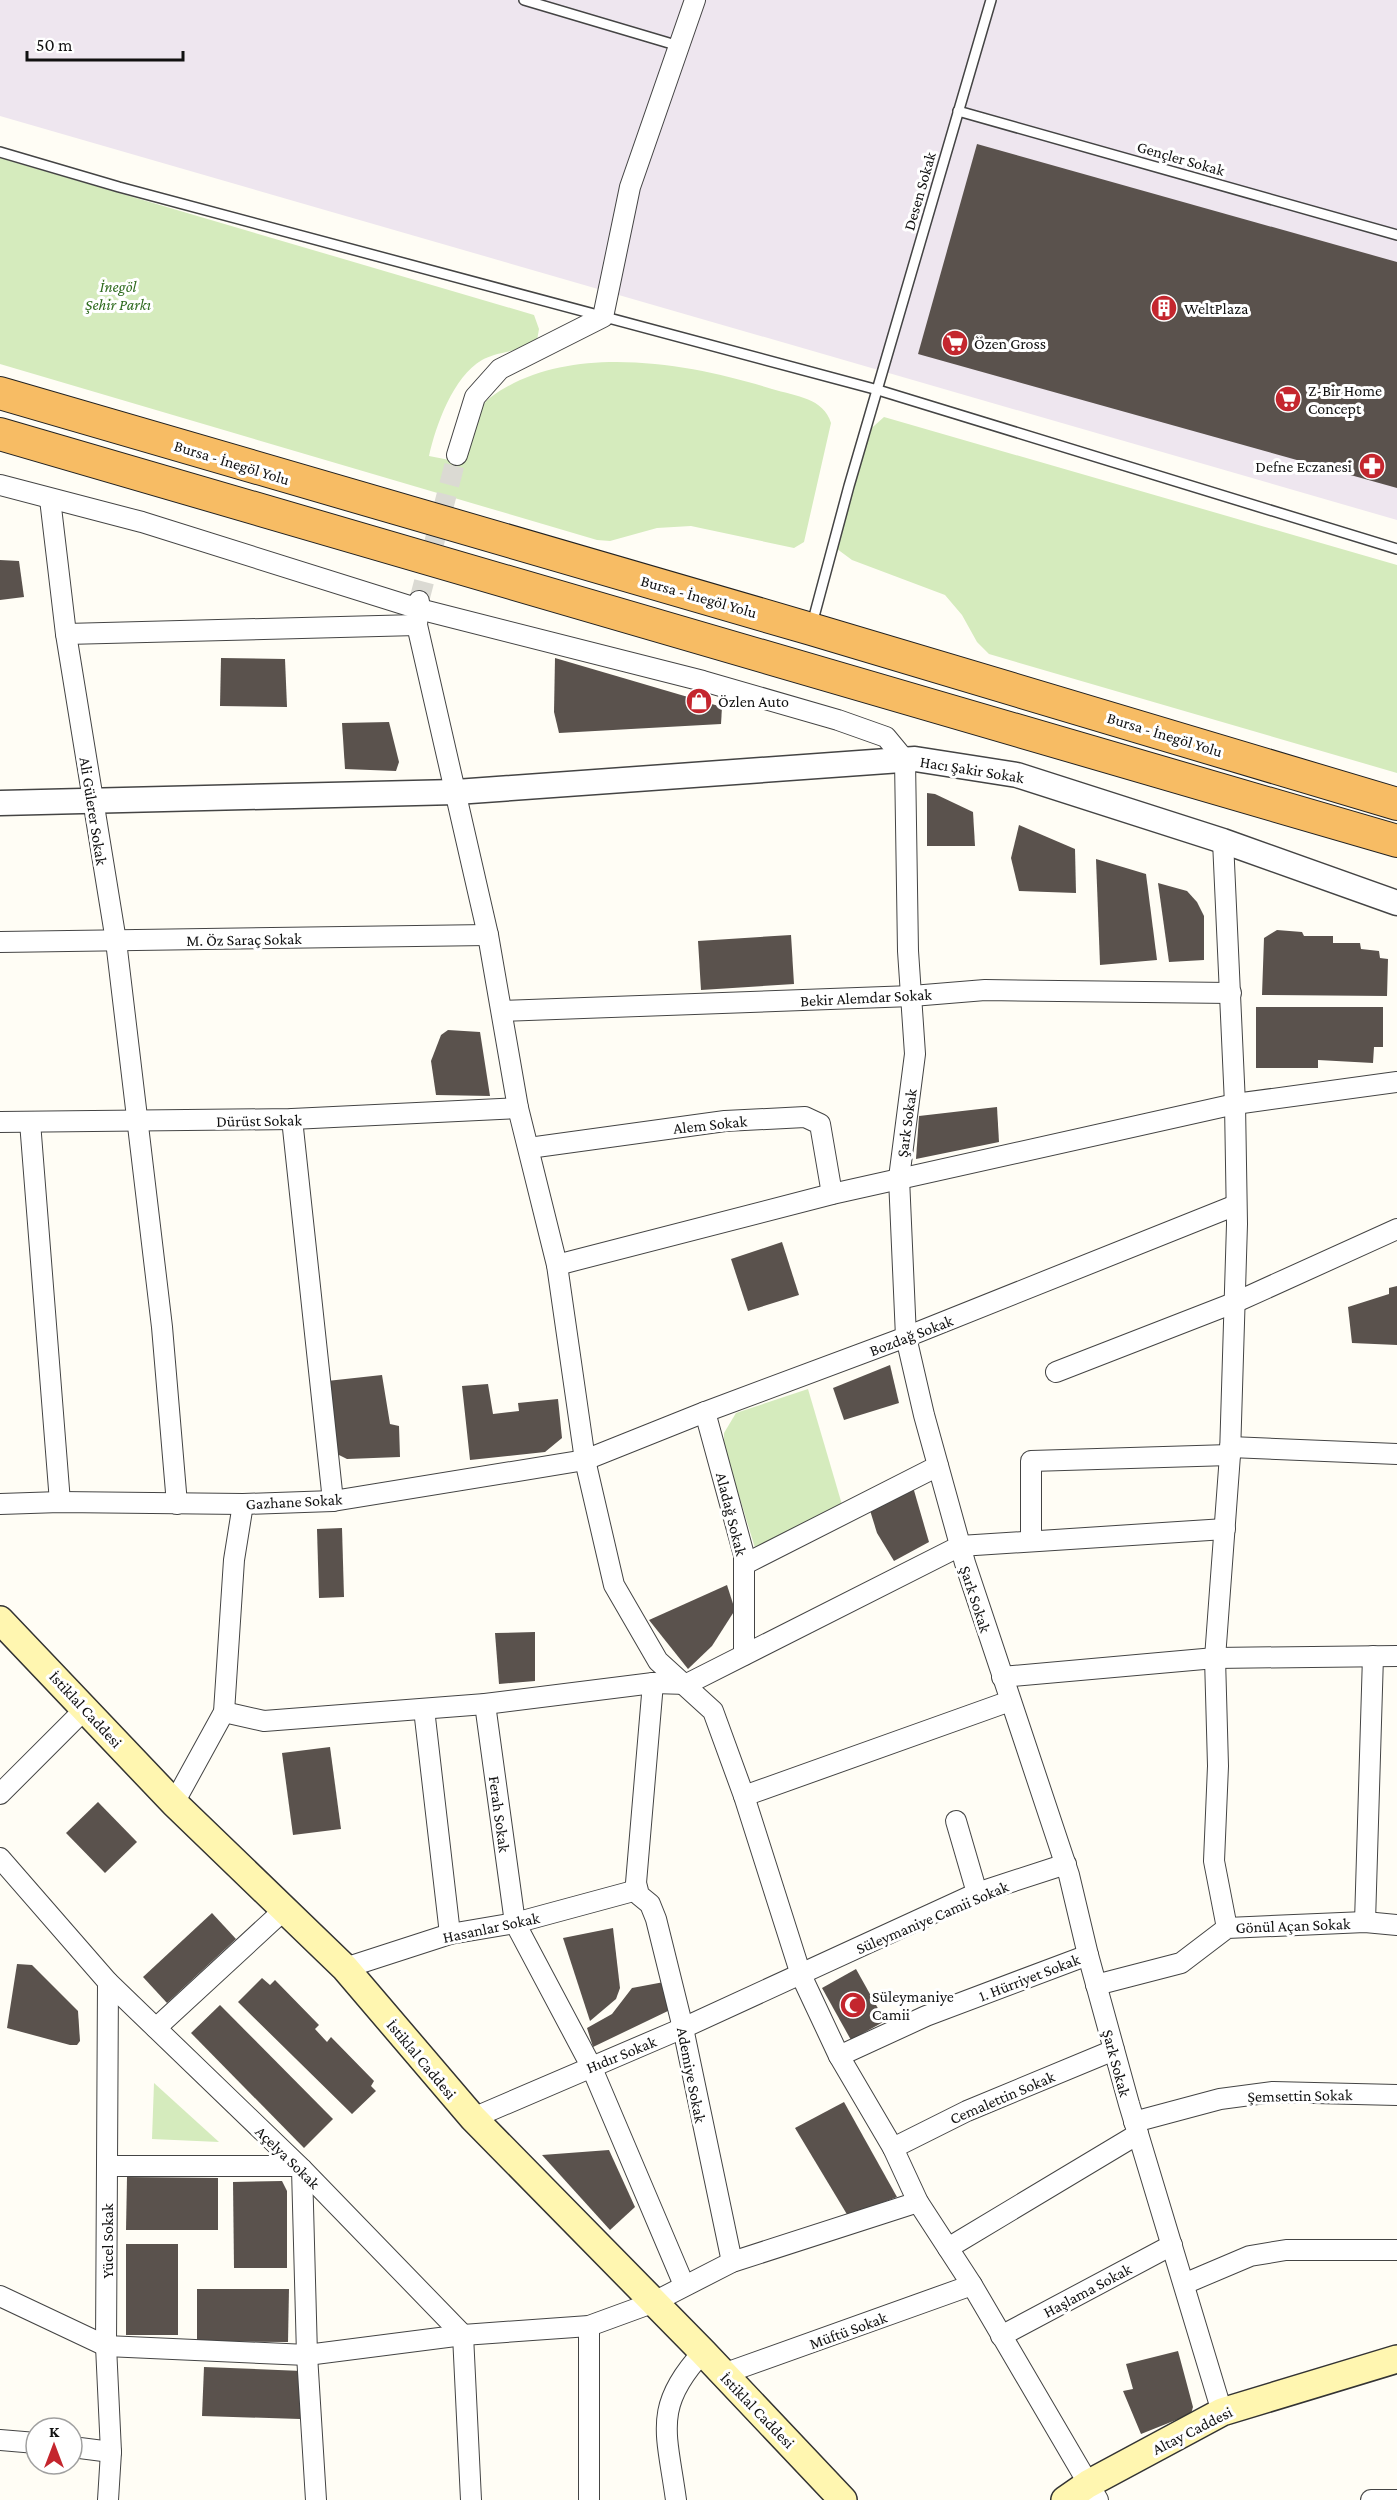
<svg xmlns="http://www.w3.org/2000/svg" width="1397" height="2500" viewBox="0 0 1397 2500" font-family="'Crimson Pro',serif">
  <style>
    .industrial { fill: #eee6ef }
    .green { fill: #d5ebbd }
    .building { fill: #5a524d }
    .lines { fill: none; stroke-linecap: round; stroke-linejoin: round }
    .minor-tunnel { stroke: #dbdad3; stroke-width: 20; stroke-dasharray: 20 10; stroke-linecap: butt }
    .service-casing { stroke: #444; stroke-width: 12 }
    .minor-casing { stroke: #444; stroke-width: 22 }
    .tertiary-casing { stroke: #444; stroke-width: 27 }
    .secondary-casing { stroke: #333; stroke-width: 30 }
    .trunk-casing { stroke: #222; stroke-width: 34 }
    .service { stroke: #fff; stroke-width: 9 }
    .minor { stroke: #fff; stroke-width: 20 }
    .tertiary { stroke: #fff; stroke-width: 24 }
    .secondary { stroke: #fff6b0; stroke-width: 27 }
    .trunk { stroke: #f7bc64; stroke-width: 32 }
    .labels { text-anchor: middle; stroke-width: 6; stroke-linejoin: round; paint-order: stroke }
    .street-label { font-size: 16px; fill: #111; stroke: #fff }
    .park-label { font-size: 16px; font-style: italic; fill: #2f6b1f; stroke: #fff }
    .poi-label { font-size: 16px; fill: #111; stroke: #fff; text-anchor: start }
  </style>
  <rect width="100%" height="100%" fill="#fffdf5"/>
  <polygon class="industrial" points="0,0 1397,0 1397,520 0,116"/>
  <g class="green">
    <path d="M 0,158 L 534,315 L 539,329 L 536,346 C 520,350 496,352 482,360 C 453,377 436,425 429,456 L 460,462 C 466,441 472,411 491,397 C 567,341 689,363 772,389 C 795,396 824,398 831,423 L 804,542 L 794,548 L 691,526 L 657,528 L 610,541 L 597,540 L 0,364 Z"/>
    <polygon points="884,417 1397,565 1397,773 989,654 977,642 962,615 945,595 852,560 829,543 848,474 865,434"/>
    <polygon points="808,1389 843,1508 756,1551 724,1447 724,1433 736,1413"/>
    <polygon points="154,2083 219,2142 152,2139"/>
  </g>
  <g class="building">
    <polygon points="977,144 1397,262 1397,488 918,354"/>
    <polygon points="0,560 19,561 24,597 0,600"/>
    <polygon points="221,658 285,659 287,707 220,706"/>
    <polygon points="555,658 722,707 721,724 559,733 554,712"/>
    <polygon points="389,722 399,762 396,771 345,769 342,723"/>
    <polygon points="927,793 935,794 973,812 975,846 927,846"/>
    <polygon points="1019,825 1075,849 1076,893 1019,891 1011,858"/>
    <polygon points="1096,859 1146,874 1157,960 1100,965"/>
    <polygon points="1158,883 1187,891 1197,902 1204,916 1204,960 1169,962"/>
    <polygon points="1277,930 1302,932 1304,936 1333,936 1333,943 1360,943 1361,949 1379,951 1380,958 1388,959 1387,996 1262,995 1264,938"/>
    <polygon points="791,935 794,984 701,990 698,941"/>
    <polygon points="1256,1007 1383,1007 1383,1047 1374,1047 1373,1063 1318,1060 1318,1068 1256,1068"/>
    <polygon points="448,1030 480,1032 490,1096 436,1095 431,1061 441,1035"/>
    <polygon points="997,1107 999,1142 916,1159 919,1116"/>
    <polygon points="782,1242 799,1295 748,1311 731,1259"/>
    <polygon points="1397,1286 1397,1345 1352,1343 1348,1307 1389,1294 1389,1288"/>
    <polygon points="890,1365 899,1403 844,1420 833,1388"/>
    <polygon points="382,1375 390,1424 399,1426 400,1457 347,1459 335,1453 327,1381"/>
    <polygon points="488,1384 493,1414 519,1411 518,1403 558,1399 562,1438 545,1452 470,1460 462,1386"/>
    <polygon points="913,1487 929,1542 894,1561 877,1533 869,1507"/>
    <polygon points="342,1528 344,1597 319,1598 317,1529"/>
    <polygon points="727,1585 735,1610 712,1646 688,1669 649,1620"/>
    <polygon points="535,1632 535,1681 499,1684 495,1633"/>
    <polygon points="330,1747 341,1829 293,1835 282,1753"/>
    <polygon points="98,1802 137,1842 105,1873 66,1833"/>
    <polygon points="212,1913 236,1939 167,2003 143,1977"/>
    <polygon points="613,1928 620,1988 616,1999 590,2021 563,1938"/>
    <polygon points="17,1964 32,1965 78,2011 80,2041 77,2045 70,2045 7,2028"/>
    <polygon points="856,1969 885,2021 851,2040 822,1988"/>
    <polygon points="262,1978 270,1985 275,1980 319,2025 315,2029 327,2042 331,2037 374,2081 371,2086 376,2091 352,2114 238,2002"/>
    <polygon points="664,1982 670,2010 593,2047 587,2028 612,2014 632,1988"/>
    <polygon points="220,2005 333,2119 304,2148 191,2033"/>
    <polygon points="844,2102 897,2197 848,2216 795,2128"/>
    <polygon points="609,2150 635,2207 610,2230 542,2155"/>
    <polygon points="127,2177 218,2178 218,2230 126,2230"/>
    <polygon points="282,2181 287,2191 287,2268 234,2268 233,2182"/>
    <rect x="126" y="2244" width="52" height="91"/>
    <polygon points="197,2289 289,2289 288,2342 197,2341"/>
    <polygon points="1178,2351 1193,2407 1191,2414 1141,2434 1123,2391 1133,2389 1126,2364"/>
    <polygon points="204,2367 302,2371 300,2419 202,2416"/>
  </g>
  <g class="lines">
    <polyline class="minor-tunnel" points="419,601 457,455"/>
    <defs>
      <g id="service">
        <polyline points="524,0 679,46"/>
        <polyline points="958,111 1397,235"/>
        <polyline points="0,152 119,187 878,390 1397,549"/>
        <polyline points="812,624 849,486 991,0"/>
      </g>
      <g id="minor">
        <polyline points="457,455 475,397 500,369 603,317 630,187 695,0"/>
        <polyline points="0,485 142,522 419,609 703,681 838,720 886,737 905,760 908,951 915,1054 899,1178 906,1337 924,1415 965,1563 1069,1875 1088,1955 1129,2104 1222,2412"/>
        <polyline points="50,499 66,634 116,941 162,1327 177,1504"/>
        <polyline points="419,601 417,625 488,935 518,1108 557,1265 585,1460 614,1585 658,1661 713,1711 744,1796 801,1975 839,2056 893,2148 918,2202 972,2285 1098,2500"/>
        <polyline points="66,634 417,625"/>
        <polyline points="1223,841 1235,1104 1237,1224 1230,1455 1215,1658 1218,1766 1214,1861 1227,1928"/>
        <polyline points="0,942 488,935"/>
        <polyline points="502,1011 912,996 985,990 1231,993"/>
        <polyline points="292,1119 333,1501"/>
        <polyline points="0,1122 292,1119 518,1108"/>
        <polyline points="30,1122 60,1502"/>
        <polyline points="529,1148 725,1121 805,1117 820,1124 832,1194"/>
        <polyline points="557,1265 832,1194 1235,1104 1397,1082"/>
        <polyline points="1056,1372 1236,1302 1397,1229"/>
        <polyline points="705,1412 744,1555 744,1655"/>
        <polyline points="1230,1447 1397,1454"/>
        <polyline points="0,1504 60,1502 243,1504 333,1501 585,1460 705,1412 906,1337 1236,1205"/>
        <polyline points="1031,1541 1031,1461 1230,1455"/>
        <polyline points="745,1564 938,1466"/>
        <polyline points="1002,1677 1215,1658 1397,1656"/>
        <polyline points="653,1683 636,1883 639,1895 650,1904 656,1919 683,2028 732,2262"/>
        <polyline points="485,1704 515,1923 591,2066 684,2285"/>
        <polyline points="424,1709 450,1934"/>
        <polyline points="224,1712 264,1721 485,1704 653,1683 687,1684 960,1546 1225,1529"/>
        <polyline points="0,1794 86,1708"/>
        <polyline points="744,1796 1010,1701"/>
        <polyline points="174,1803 224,1712 234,1560 243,1504"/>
        <polyline points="956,1821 977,1893"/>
        <polyline points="0,1858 108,1982 302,2169 463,2335 471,2500"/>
        <polyline points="1365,1922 1373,1656"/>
        <polyline points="345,1968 450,1934 515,1923 637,1890"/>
        <polyline points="1096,1985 1181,1963 1227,1928 1365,1922 1397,1925"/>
        <polyline points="156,2028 284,1910"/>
        <polyline points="839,2056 926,2016 1088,1955"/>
        <polyline points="473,2118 683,2028 977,1893 1066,1864"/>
        <polyline points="1134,2122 1220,2099 1273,2092 1397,2095"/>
        <polyline points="893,2148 967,2111 1114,2050"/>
        <polyline points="107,2166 298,2166"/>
        <polyline points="302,2169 307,2355 316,2500"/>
        <polyline points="948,2248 1138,2134"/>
        <polyline points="1184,2284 1250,2256 1286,2250 1397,2250"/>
        <polyline points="0,2296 106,2346 307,2355 463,2335 589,2326 652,2303 732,2262 918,2202"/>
        <polyline points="589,2326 589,2500"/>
        <polyline points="1001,2336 1172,2245"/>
        <polyline points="723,2374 972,2285"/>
        <polyline points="0,2440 36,2443"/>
        <polyline points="72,2447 111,2452"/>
        <polyline points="108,2500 111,2452 106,2346 108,1982"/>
        <path d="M 676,2500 C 667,2433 652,2407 703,2352"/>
        <polyline points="1371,2500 1397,2500"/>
      </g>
      <polyline id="tertiary" points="0,803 456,792 915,759 1017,775 1223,841 1397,903"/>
      <g id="secondary">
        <polyline points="0,1620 174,1803 345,1968 473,2118 703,2352 843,2500"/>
        <polyline points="1065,2500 1088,2484 1222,2412 1397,2359"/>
      </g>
      <g id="trunk">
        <polyline points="0,393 811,629 1397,804"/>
        <polyline points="0,434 1397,841"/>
      </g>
    </defs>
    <use href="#service" class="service-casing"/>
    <use href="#minor" class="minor-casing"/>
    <use href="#tertiary" class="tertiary-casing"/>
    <use href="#secondary" class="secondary-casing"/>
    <use href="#trunk" class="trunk-casing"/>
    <use href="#service" class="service"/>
    <use href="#minor" class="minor"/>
    <use href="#tertiary" class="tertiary"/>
    <use href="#secondary" class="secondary"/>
    <use href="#trunk" class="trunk"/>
  </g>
  <defs>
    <symbol id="building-disc" viewBox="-11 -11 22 22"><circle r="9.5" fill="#c4262e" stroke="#fff"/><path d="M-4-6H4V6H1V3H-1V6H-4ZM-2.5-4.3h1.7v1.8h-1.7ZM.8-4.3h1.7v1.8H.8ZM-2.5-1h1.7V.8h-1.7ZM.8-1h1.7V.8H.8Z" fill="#fff"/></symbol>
    <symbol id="supermarket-disc" viewBox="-11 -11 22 22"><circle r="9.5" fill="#c4262e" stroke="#fff"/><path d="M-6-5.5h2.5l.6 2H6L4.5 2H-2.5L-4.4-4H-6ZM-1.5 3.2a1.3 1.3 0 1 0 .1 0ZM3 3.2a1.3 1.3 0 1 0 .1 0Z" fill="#fff"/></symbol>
    <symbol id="pharmacy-disc" viewBox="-11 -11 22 22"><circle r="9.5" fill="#c4262e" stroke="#fff"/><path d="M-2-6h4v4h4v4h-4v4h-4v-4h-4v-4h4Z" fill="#fff"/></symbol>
    <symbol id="shop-disc" viewBox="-11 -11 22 22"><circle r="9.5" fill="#c4262e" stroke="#fff"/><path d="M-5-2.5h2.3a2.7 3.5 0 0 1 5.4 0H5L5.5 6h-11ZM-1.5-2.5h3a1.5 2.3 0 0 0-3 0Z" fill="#fff"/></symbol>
    <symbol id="mosque-disc" viewBox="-11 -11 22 22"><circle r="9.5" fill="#c4262e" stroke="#fff"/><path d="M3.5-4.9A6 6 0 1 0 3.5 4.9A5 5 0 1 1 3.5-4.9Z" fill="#fff"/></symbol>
  </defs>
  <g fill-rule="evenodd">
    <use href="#building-disc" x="1149" y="293" width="30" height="30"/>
    <use href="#supermarket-disc" x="940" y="328" width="30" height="30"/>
    <use href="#supermarket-disc" x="1273" y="384" width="30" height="30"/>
    <use href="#pharmacy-disc" x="1357" y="451" width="30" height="30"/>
    <use href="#shop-disc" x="684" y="686" width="30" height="30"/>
    <use href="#mosque-disc" x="838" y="1990" width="30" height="30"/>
  </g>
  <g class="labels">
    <g class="street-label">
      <text transform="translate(1181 158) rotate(16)" y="6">Gençler Sokak</text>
      <text transform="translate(919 191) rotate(-74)" y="6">Desen Sokak</text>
      <text transform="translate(232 462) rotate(17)" y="6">Bursa - İnegöl Yolu</text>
      <text transform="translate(699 596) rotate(16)" y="6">Bursa - İnegöl Yolu</text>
      <text transform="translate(1165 734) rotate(17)" y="6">Bursa - İnegöl Yolu</text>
      <text transform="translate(972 769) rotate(9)" y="6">Hacı Şakir Sokak</text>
      <text transform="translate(94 811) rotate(81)" y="6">Ali Gülerer Sokak</text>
      <text transform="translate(244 939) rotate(-1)" y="6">M. Öz Saraç Sokak</text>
      <text transform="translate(866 997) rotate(-3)" y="6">Bekir Alemdar Sokak</text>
      <text transform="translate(259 1120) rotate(-1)" y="6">Dürüst Sokak</text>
      <text transform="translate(906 1123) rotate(-82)" y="6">Şark Sokak</text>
      <text transform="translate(710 1124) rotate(-6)" y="6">Alem Sokak</text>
      <text transform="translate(911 1335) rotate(-21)" y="6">Bozdağ Sokak</text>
      <text transform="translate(294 1501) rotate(-3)" y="6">Gazhane Sokak</text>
      <text transform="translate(732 1514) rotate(76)" y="6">Aladağ Sokak</text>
      <text transform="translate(976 1599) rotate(72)" y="6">Şark Sokak</text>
      <text transform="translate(86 1709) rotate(47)" y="6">İstiklal Caddesi</text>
      <text transform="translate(500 1814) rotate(82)" y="6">Ferah Sokak</text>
      <text transform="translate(932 1917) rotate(-23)" y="6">Süleymaniye Camii Sokak</text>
      <text transform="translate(1293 1925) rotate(-2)" y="6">Gönül Açan Sokak</text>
      <text transform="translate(491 1927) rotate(-12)" y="6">Hasanlar Sokak</text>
      <text transform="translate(1029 1977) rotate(-21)" y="6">1. Hürriyet Sokak</text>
      <text transform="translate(621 2054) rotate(-22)" y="6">Hıdır Sokak</text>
      <text transform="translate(422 2059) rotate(50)" y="6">İstiklal Caddesi</text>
      <text transform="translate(1117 2063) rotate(75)" y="6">Şark Sokak</text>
      <text transform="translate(692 2075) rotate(79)" y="6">Ademiye Sokak</text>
      <text transform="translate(1300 2095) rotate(-1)" y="6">Şemsettin Sokak</text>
      <text transform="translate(1002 2097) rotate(-23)" y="6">Cemalettin Sokak</text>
      <text transform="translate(288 2157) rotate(44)" y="6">Açelya Sokak</text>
      <text transform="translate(107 2241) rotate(-90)" y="6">Yücel Sokak</text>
      <text transform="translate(1087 2290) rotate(-28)" y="6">Haşlama Sokak</text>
      <text transform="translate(848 2330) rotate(-20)" y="6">Müftü Sokak</text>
      <text transform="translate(758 2410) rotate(46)" y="6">İstiklal Caddesi</text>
      <text transform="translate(1192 2430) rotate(-27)" y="6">Altay Caddesi</text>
    </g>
    <g class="park-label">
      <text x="118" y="292">İnegöl<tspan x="118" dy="18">Şehir Parkı</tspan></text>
    </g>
    <g class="poi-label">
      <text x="1184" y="314">WeltPlaza</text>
      <text x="974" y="349">Özen Gross</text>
      <text x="1308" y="396">Z-Bir Home<tspan x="1308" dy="18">Concept</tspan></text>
      <text x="1352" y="472" text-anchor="end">Defne Eczanesi</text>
      <text x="718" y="707">Özlen Auto</text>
      <text x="872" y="2002">Süleymaniye<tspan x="872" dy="18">Camii</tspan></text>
    </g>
  </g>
  <g transform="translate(54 2446)"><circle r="28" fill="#ffffff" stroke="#a0a0a0" stroke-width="1.5"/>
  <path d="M0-4.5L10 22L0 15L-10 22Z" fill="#c4262e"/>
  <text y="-9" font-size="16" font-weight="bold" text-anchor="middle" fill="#111111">K</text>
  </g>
  <path d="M27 51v9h156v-9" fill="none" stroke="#111111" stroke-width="3"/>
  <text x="36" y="51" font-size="18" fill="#111111" stroke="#ffffff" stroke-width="4.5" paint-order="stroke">50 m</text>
</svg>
